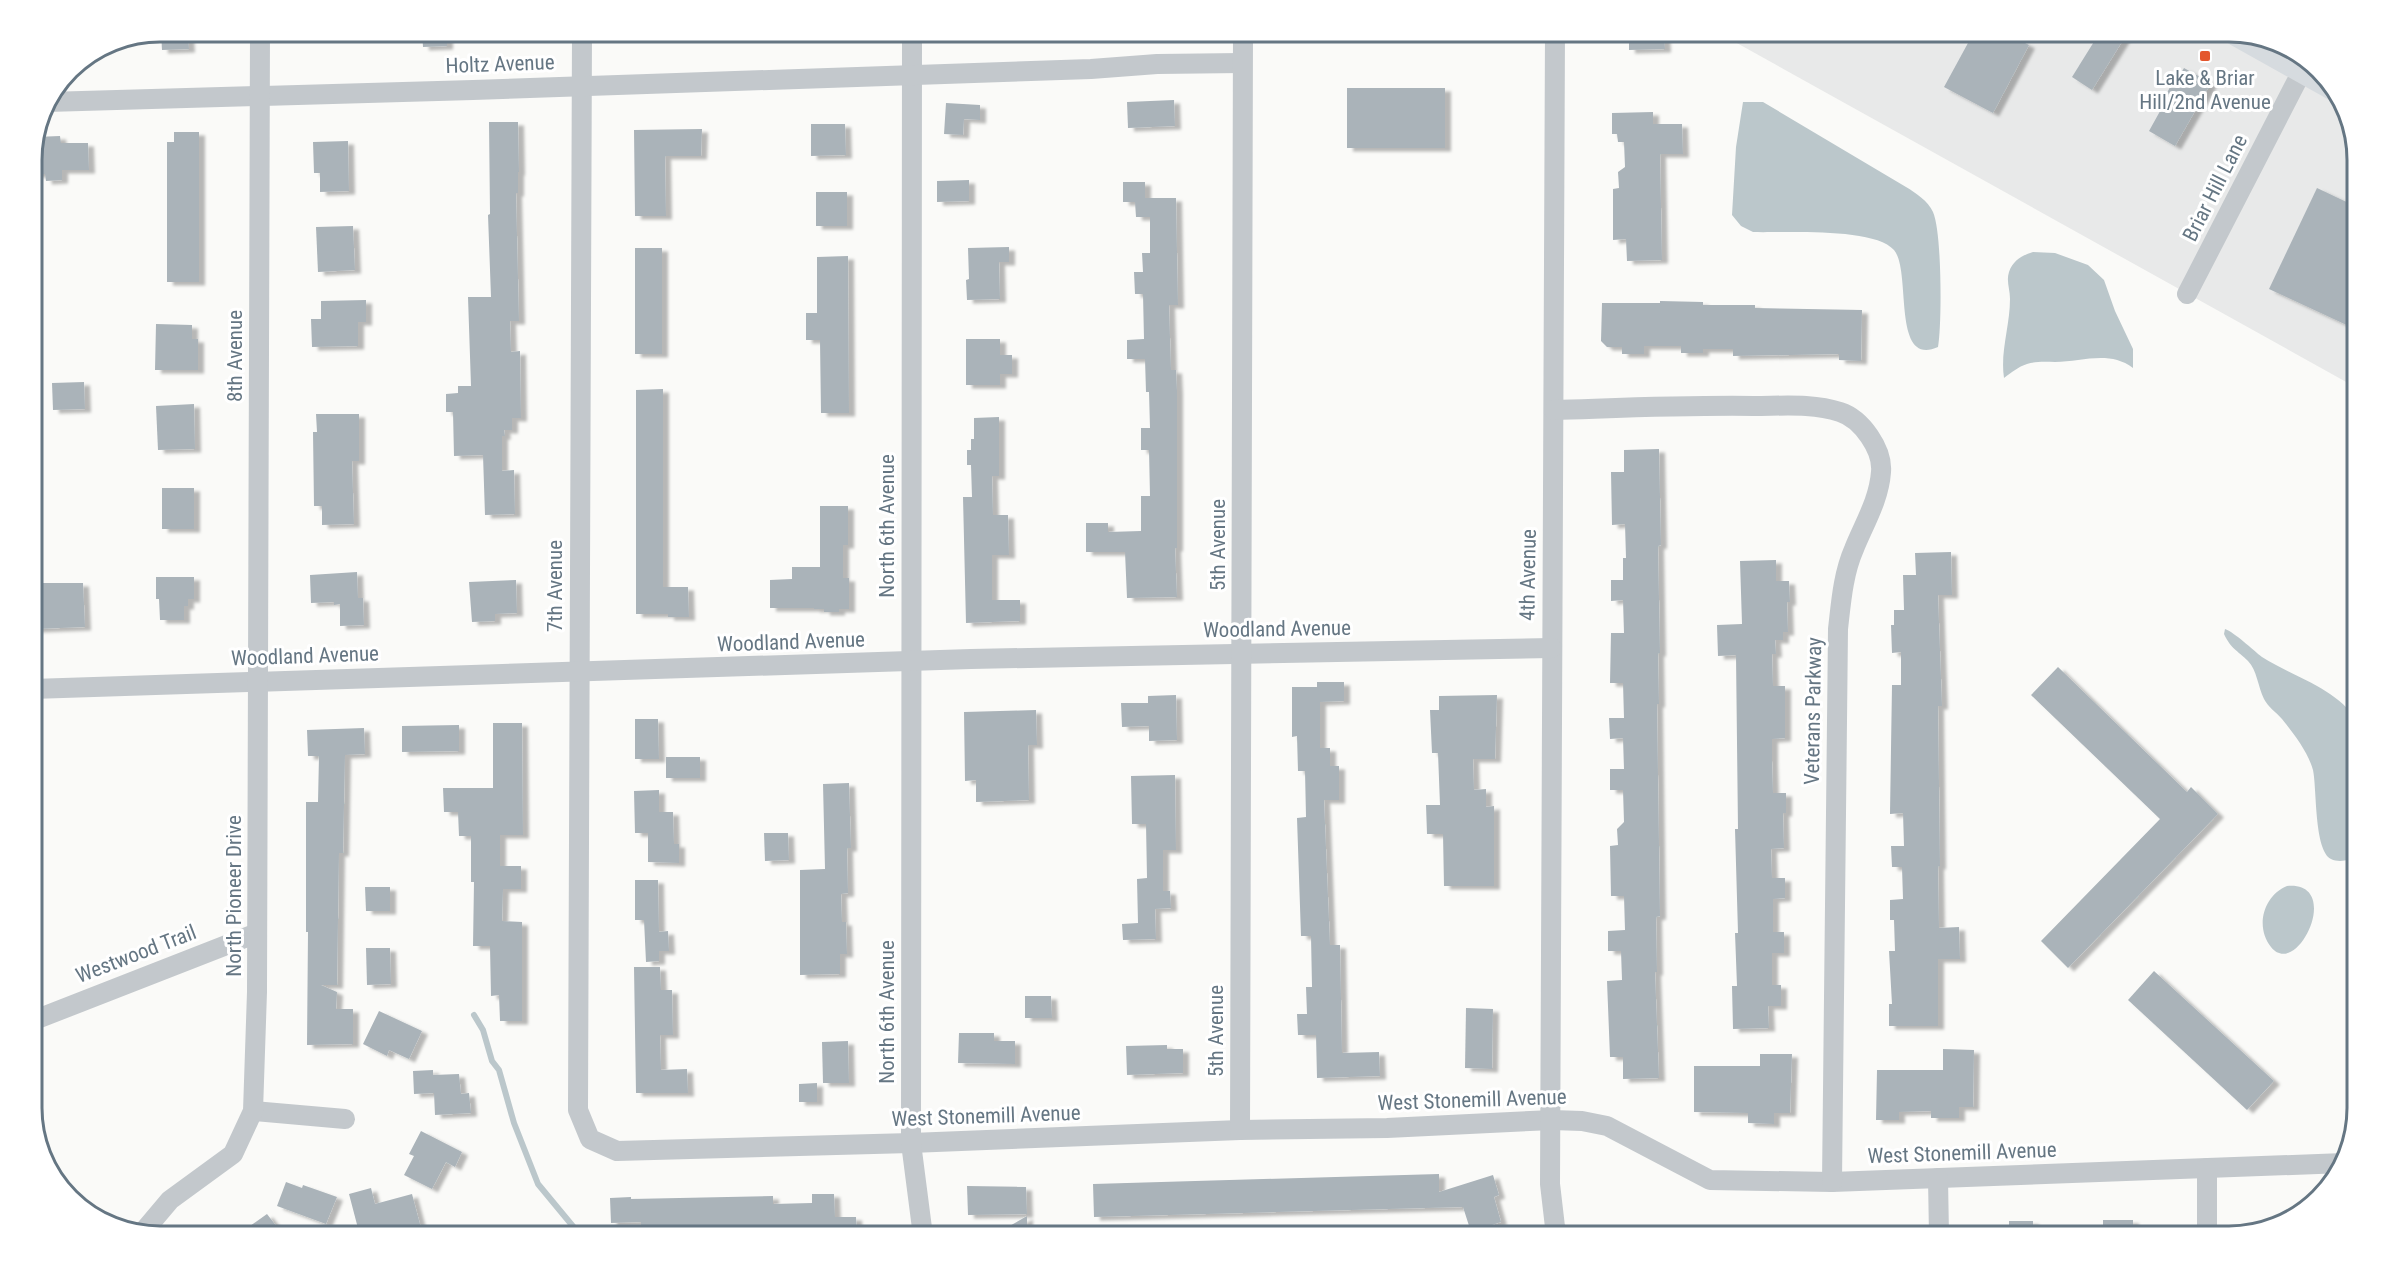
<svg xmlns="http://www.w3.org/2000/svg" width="2389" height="1268" viewBox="0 0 2389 1268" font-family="'Roboto Condensed',sans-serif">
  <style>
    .built { fill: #e8e9e9 }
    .water { fill: #bbc7cb }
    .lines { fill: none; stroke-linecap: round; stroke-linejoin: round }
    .stream { stroke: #bbc7cb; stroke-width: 6 }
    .building { fill: #aab3b9; filter: url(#shadow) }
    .minor { stroke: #c3c8cc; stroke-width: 20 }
    .major { stroke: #d6dbdf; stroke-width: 24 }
    .poi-dot { fill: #e4572e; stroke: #fff; stroke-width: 2 }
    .labels { text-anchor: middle; stroke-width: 6; stroke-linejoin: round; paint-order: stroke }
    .street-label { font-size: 21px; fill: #657683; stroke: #fff }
    .poi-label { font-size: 21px; fill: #657683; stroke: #fff }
    .rim { fill: none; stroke: #657683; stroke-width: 3 }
  </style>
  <defs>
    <filter id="shadow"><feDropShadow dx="6" dy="3.5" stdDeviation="1.5" flood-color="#0004"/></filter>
  </defs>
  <rect width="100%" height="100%" fill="#fafaf8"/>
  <polygon class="built" points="1717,32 2210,32 2304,78 2339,98 2357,152 2357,388"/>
  <g class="water">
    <path d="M 1743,102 L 1763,102 L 1906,187 C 1916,193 1928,201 1933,212 C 1942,232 1942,325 1938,347 C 1891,368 1912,271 1894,250 C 1874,227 1784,233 1753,232 L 1741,226 L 1732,215 L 1736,147 Z"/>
    <path d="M 2033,252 L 2055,253 L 2088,265 L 2104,280 L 2115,311 L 2133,349 L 2133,368 C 2109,350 2082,362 2055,362 C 2046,362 2037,361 2027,364 C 2018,367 2012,372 2004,378 C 2000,352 2010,326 2010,299 C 2010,289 2006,281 2009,272 C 2013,260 2023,255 2033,252 Z"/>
    <path d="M 2225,629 C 2234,632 2253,650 2262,657 C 2293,677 2337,688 2357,721 L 2357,857 C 2350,860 2339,863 2331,859 C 2314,850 2317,789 2313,770 C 2308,752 2294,734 2282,719 C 2276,712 2268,707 2264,699 C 2258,687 2257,670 2248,661 C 2237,650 2231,649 2224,634 Z"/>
    <path d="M 2287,886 C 2344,881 2297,980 2271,947 C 2255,927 2263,896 2287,886 Z"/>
  </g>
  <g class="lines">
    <polyline class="stream" points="474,1015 483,1030 492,1061 499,1070 514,1123 538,1184 581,1236"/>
  </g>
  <g class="building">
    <polygon points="161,32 188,32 189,49 162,50"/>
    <polygon points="422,32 447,32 447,46 423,47"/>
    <polygon points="1629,32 1664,32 1665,49 1629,50"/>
    <polygon points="1974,32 2003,32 2029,45 1993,113 1944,87"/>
    <polygon points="2100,32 2128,32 2092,90 2072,77"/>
    <polygon points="2184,68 2211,83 2175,146 2149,131 2169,95 2167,93 2174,79 2177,80"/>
    <rect x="1347" y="88" width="98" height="60"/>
    <polygon points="1174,100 1175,126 1128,128 1127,102"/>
    <polygon points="946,103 980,105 980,120 964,119 963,135 944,134"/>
    <polygon points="1653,112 1653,124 1682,124 1683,154 1660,154 1662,260 1627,261 1626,239 1613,240 1613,189 1619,188 1618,172 1625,167 1624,142 1618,142 1617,134 1612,134 1612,113"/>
    <polygon points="489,122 518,122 519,172 518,172 518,193 516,193 519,321 510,321 511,352 520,351 521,418 512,418 512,430 504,430 505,436 502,436 502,471 514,470 515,514 485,515 483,455 454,456 453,412 446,412 446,394 458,393 458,386 471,386 468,297 491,297 488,215 490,214"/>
    <polygon points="811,124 845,124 846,155 811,156"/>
    <polygon points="702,129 701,156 665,156 666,216 635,216 634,130"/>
    <polygon points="174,132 199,132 199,282 167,282 167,142 174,142"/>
    <polygon points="60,136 61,143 88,143 89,170 62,170 62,180 46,181 45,174 32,174 32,152 35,137"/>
    <polygon points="348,141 349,191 320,192 320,173 314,173 313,142"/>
    <polygon points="969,180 969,201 937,202 937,181"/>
    <polygon points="1123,182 1145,182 1145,198 1176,198 1178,305 1169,305 1171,370 1176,370 1177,391 1177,548 1175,548 1177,597 1127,598 1125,552 1086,552 1086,523 1108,523 1108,532 1141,531 1141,496 1150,496 1149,450 1141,450 1141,428 1150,428 1149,392 1146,392 1145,359 1127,359 1127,340 1144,339 1143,294 1135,294 1134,272 1143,272 1142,253 1150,253 1150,217 1136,217 1135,202 1123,202"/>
    <polygon points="2317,188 2357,207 2357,314 2351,327 2269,289"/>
    <rect x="816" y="192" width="31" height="34"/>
    <polygon points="353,226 355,270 318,272 316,227"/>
    <polygon points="1009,247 1009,262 999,262 1000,299 967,300 966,280 969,279 968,248"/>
    <rect x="635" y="248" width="27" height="106"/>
    <polygon points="848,256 849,413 821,413 820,340 806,340 806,313 817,313 817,257"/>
    <polygon points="366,300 366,322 358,322 358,346 312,347 311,319 321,319 321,301"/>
    <polygon points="1660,301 1703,302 1703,305 1755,305 1755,308 1862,310 1861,361 1839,360 1839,354 1733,356 1733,349 1703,349 1703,353 1681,353 1681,346 1644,346 1644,354 1622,354 1622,347 1607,347 1601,341 1602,303 1660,303"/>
    <polygon points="156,324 192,325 192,339 198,339 198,370 155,370"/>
    <polygon points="966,339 1000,339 1000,355 1012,355 1012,374 1000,374 1000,385 966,385"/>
    <polygon points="84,382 85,409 53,410 52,383"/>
    <polygon points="663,389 663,587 688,587 689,617 668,617 668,614 636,614 636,390"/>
    <polygon points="194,404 195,449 158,450 156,406"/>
    <polygon points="316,414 359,414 359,461 352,461 354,524 322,525 322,506 314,506 313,432 317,432"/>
    <polygon points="999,417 999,476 992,476 993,515 1008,515 1009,555 992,555 992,600 1020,600 1020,621 966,623 963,497 972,497 971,465 967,465 967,450 971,450 971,439 974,439 974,418"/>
    <polygon points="1659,449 1661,545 1658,546 1660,653 1658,653 1659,704 1657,704 1660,916 1656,917 1657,972 1655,972 1659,1078 1623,1079 1623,1057 1610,1057 1607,981 1622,980 1621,951 1608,951 1608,931 1625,930 1624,896 1611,896 1610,846 1618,845 1617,829 1624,822 1623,790 1610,790 1610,769 1624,769 1623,738 1610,739 1609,718 1624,718 1623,683 1610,683 1611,633 1624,633 1623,600 1611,601 1611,580 1623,580 1623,558 1626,558 1625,524 1612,525 1611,472 1624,472 1624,450"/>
    <rect x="162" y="488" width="32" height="41"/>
    <polygon points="820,506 848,506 848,545 843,545 843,578 849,578 849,609 839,609 839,612 824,612 824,609 814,609 814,608 770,608 770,580 792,579 792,567 820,567"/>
    <polygon points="1951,552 1952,595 1938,595 1942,706 1938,706 1940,866 1938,866 1939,928 1959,927 1960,959 1938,959 1938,1026 1889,1026 1889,1004 1892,1004 1889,951 1895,951 1894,920 1890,920 1890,900 1903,899 1902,867 1892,867 1891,846 1904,846 1903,813 1890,814 1892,685 1901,685 1901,652 1892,653 1891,625 1894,625 1894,610 1904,610 1903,575 1916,575 1915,553"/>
    <polygon points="1776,560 1776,581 1789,581 1790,602 1787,602 1788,632 1783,632 1783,640 1775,640 1776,654 1772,654 1773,686 1785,686 1785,738 1772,739 1772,761 1773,793 1786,793 1786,813 1783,813 1784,848 1771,849 1772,878 1785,878 1785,898 1773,899 1773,932 1784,932 1784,953 1772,953 1772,985 1781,985 1781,1006 1768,1006 1769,1028 1733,1029 1732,986 1737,986 1735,933 1738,933 1735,829 1738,829 1736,655 1718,656 1717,625 1742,624 1740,561"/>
    <polygon points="357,572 358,598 363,598 364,625 340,626 340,604 334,605 334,602 311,603 310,575"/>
    <polygon points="156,577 194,577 194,599 188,599 188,606 184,606 184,620 160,620 159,599 156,599"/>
    <polygon points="516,580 517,613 495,614 495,621 472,622 469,582"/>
    <polygon points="33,583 83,583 85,627 35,629"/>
    <polygon points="2058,667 2187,792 2191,787 2218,814 2068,968 2041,941 2160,819 2031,695"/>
    <polygon points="1317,682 1344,682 1344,701 1320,702 1320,748 1330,748 1330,766 1339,766 1339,800 1324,800 1330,945 1340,945 1342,1053 1379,1052 1380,1076 1317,1078 1316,1035 1298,1035 1297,1014 1307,1014 1306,987 1312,987 1311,936 1301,936 1297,818 1306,817 1305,771 1298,771 1297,736 1292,737 1292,687 1317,687"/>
    <polygon points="1176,695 1177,740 1149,741 1149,726 1122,727 1121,703 1148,703 1148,696"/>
    <polygon points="1497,695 1495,759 1473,759 1474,790 1486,789 1486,807 1494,806 1494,886 1444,886 1443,834 1427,834 1426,805 1440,805 1438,753 1432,753 1430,710 1439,710 1439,696"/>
    <polygon points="1036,710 1037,745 1028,745 1029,800 976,802 976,780 965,781 964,712"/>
    <polygon points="635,719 658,719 659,759 635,759"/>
    <polygon points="493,723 522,723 523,835 500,835 500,866 521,866 521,889 503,889 502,921 522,922 522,1021 500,1021 499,995 491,996 490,946 473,946 474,882 471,882 471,836 459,836 458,812 444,812 443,788 493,788"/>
    <polygon points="459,725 459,751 402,752 402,726"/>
    <polygon points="364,728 365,754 345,755 343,853 339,853 337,985 321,985 337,992 336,1009 353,1009 353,1044 307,1045 308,932 306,932 306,802 318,802 319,756 308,756 307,730"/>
    <rect x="666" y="757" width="34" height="21"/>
    <polygon points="1175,775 1176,850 1163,850 1163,891 1170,891 1171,908 1155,909 1156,939 1123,940 1122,924 1138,923 1137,879 1147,878 1146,824 1132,824 1131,776"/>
    <polygon points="849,783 851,848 847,848 848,893 841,894 842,922 846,922 847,954 840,954 840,974 800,975 800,870 825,869 823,784"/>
    <polygon points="659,790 659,812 673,812 674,844 679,844 679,863 648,862 648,833 635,833 634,791"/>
    <polygon points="764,833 788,833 789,860 765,861"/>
    <polygon points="635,880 658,880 659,932 668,931 669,951 659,951 659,961 646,962 644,920 635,920"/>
    <polygon points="365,887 390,887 390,911 366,911"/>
    <polygon points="366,948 390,948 391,984 367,985"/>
    <polygon points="634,967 660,967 661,990 672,990 673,1035 660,1035 661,1070 687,1069 688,1093 636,1093"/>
    <polygon points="2154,971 2274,1081 2247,1110 2128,1000"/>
    <polygon points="1025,996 1051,996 1052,1018 1025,1018"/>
    <polygon points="1466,1008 1493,1009 1492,1069 1465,1068"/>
    <polygon points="379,1011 422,1031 409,1059 389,1050 387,1056 363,1044"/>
    <polygon points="959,1033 994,1033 994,1041 1015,1041 1015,1064 958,1063"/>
    <polygon points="848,1041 849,1083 823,1083 822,1042"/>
    <polygon points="1167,1045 1167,1049 1183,1049 1183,1073 1127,1075 1126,1046"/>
    <polygon points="1943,1049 1974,1050 1973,1107 1959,1107 1959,1118 1931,1118 1931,1111 1899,1112 1899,1120 1876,1120 1877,1070 1943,1070"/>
    <polygon points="1760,1054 1792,1054 1790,1113 1774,1113 1774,1124 1748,1123 1748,1113 1694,1112 1694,1066 1760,1066"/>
    <polygon points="433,1070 433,1075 459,1074 461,1094 469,1093 471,1113 435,1115 434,1093 414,1094 413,1071"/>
    <polygon points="817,1083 817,1102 799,1102 799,1084"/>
    <polygon points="421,1131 462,1152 455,1167 446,1162 432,1189 404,1175 414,1156 409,1154"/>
    <polygon points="1439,1174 1439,1192 1493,1175 1499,1195 1494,1197 1501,1222 1471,1232 1463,1207 1094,1217 1093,1184"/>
    <polygon points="286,1182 302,1188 303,1185 337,1197 326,1224 277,1206"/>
    <polygon points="967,1186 1026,1187 1027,1214 968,1215"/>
    <polygon points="371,1188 375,1204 412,1194 421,1228 388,1236 360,1236 349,1194"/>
    <polygon points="812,1194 834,1194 835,1217 856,1217 857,1236 812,1236 812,1228 730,1230 730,1236 698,1236 698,1228 641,1230 641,1222 611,1223 610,1198 631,1197 631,1199 773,1196 773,1204 812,1203"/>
    <polygon points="267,1214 284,1236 236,1236"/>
    <polygon points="1027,1216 1027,1236 992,1236"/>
    <rect x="2103" y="1220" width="30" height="16"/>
    <rect x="2009" y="1221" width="24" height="15"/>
  </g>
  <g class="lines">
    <g class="minor">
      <polyline points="582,32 578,1110 590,1139 617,1151 911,1143 1240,1130 1387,1128 1552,1120 1582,1121 1607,1126 1710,1180 1832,1182 2344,1163"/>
      <polyline points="912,32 911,1143 923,1236"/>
      <polyline points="1555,32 1550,1184 1555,1227 1560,1236"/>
      <polyline points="47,102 473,90 1091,69 1157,64 1242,63"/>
      <polyline points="2187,294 2302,71"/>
      <path d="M 1554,410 C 1621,408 1687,405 1754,406 C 1782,406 1813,403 1840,412 C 1862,419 1883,450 1881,472 C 1879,500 1864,524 1854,549 C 1843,574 1841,603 1838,629 L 1832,1182"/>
      <polyline points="32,689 971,659 1552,648"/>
      <polyline points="32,1021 257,933"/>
      <polyline points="253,1111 345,1119"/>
      <polyline points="1240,1130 1243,32"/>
      <polyline points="2207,1168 2207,1236"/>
      <polyline points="1938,1178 1939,1236"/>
      <polyline points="143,1232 170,1200 233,1154 253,1111 257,992 260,32"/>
    </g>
    <polyline class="major" points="2234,33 2336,90"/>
  </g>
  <rect class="poi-dot" x="2199" y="50" width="12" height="12" rx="3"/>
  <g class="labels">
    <g class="street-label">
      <text transform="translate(500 64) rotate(-2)" y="7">Holtz Avenue</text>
      <text transform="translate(2215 188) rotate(-63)" y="7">Briar Hill Lane</text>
      <text transform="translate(235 356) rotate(-90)" y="7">8th Avenue</text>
      <text transform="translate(887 526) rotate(-90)" y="7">North 6th Avenue</text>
      <text transform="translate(1218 545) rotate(-90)" y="7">5th Avenue</text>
      <text transform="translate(1528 575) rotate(-89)" y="7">4th Avenue</text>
      <text transform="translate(555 586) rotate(-90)" y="7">7th Avenue</text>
      <text transform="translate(1277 629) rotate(-1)" y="7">Woodland Avenue</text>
      <text transform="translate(791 642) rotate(-2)" y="7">Woodland Avenue</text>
      <text transform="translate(305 656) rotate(-2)" y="7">Woodland Avenue</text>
      <text transform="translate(1813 711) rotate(-89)" y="7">Veterans Parkway</text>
      <text transform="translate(234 896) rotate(-90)" y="7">North Pioneer Drive</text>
      <text transform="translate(136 954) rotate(-21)" y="7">Westwood Trail</text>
      <text transform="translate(887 1012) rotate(-90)" y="7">North 6th Avenue</text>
      <text transform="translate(1216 1031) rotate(-90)" y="7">5th Avenue</text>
      <text transform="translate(1472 1100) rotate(-2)" y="7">West Stonemill Avenue</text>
      <text transform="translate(986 1116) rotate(-2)" y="7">West Stonemill Avenue</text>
      <text transform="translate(1962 1153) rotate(-2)" y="7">West Stonemill Avenue</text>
    </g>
    <g class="poi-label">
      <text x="2205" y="85">Lake &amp; Briar<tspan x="2205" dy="24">Hill/2nd Avenue</tspan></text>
    </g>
  </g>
  <path d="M0 0H2389V1268H0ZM160 42H2229A118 118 0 0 1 2347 160V1108A118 118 0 0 1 2229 1226H160A118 118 0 0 1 42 1108V160A118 118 0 0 1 160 42Z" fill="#fff" fill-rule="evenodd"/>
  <path class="rim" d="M160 42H2229A118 118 0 0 1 2347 160V1108A118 118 0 0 1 2229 1226H160A118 118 0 0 1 42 1108V160A118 118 0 0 1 160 42Z"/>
</svg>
